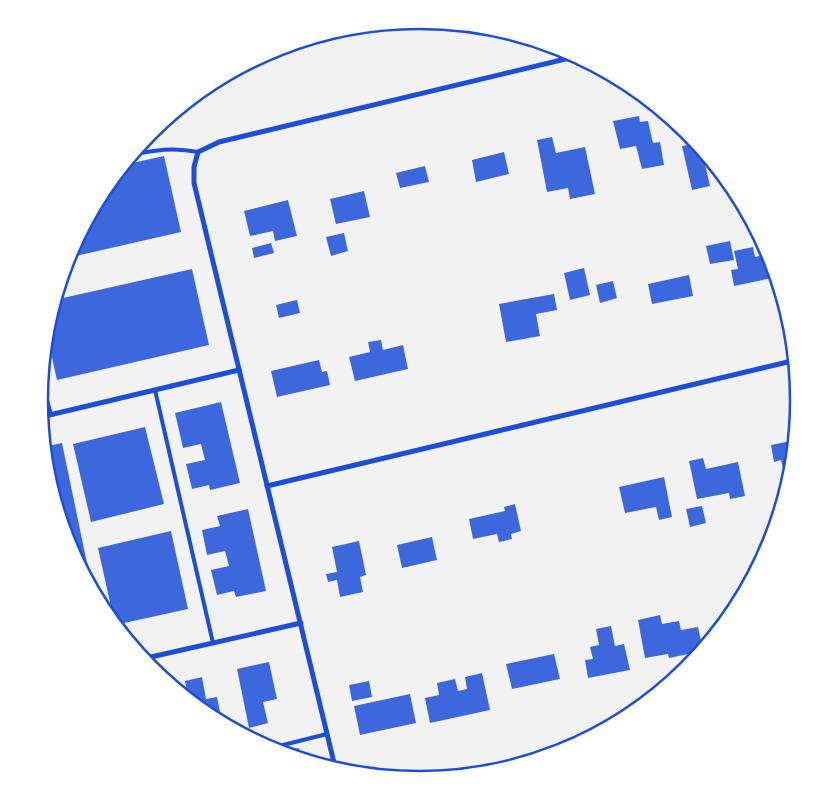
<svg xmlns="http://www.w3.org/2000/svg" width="839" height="801" viewBox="0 0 839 801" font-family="Rubik,sans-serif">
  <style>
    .building { fill: #3d67dc }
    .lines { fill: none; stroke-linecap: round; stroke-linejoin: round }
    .service { stroke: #1d4ed8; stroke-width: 4 }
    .minor { stroke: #1d4ed8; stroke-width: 5 }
    .rim { fill: none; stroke: #1d4ed8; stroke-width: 2.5 }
  </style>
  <rect width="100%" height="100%" fill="#f2f2f2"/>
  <g class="building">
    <polygon points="430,21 446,23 432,26"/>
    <polygon points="639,116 640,122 648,121 653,143 660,142 664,165 642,169 636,146 620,149 613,121"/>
    <polygon points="552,137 556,153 585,147 595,194 570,199 568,188 547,192 537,140"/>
    <polygon points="698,143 701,147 710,186 692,190 682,146"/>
    <polygon points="504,152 509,174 476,182 472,160"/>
    <polygon points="164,156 181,232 67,258 103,189 123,165"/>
    <polygon points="425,166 429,182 400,188 396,173"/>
    <polygon points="364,191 370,217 336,224 330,199"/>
    <polygon points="288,200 297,236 275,241 273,231 250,236 244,211"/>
    <polygon points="344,233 348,251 331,256 326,237"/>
    <polygon points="730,241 734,260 710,264 706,246"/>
    <polygon points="271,243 274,253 254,258 252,248"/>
    <polygon points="753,247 755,257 767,254 772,278 734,286 731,270 738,269 734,251"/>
    <polygon points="584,268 590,295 570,300 564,273"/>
    <polygon points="192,269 209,345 57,380 46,331 54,300"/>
    <polygon points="689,275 693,296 652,304 648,284"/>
    <polygon points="613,281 617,298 600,303 596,285"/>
    <polygon points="554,294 557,310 536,314 540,336 506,342 499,304"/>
    <polygon points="297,300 300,313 279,318 276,305"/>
    <polygon points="381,340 383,350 403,345 408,369 355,381 349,357 370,352 368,342"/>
    <polygon points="319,360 322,372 327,371 330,385 277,397 271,371"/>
    <polygon points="221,402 240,483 210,490 209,485 192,489 186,464 205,460 201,444 183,448 175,413"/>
    <polygon points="145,427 164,504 91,522 73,444"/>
    <polygon points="796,440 793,471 784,473 781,460 774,462 771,445"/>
    <polygon points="62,443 93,592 93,593 68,546 46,474 44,447"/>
    <polygon points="703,458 706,469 738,462 745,496 730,499 729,493 697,499 689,461"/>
    <polygon points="664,477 672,517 659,520 656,507 625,513 619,487"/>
    <polygon points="515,504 521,531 511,534 512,539 499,542 497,534 473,539 469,519 505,511 504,507"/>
    <polygon points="702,506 706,523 690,527 686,509"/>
    <polygon points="248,509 266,591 236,597 234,591 217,595 211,570 229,566 225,551 207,555 202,530 220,526 217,516"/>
    <polygon points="171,531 188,609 115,625 98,548"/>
    <polygon points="432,537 437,560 402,568 397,545"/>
    <polygon points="359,541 366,575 360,577 363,592 340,597 337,580 328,582 326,574 337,572 332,547"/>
    <polygon points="660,615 662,624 679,621 681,630 698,627 703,651 669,658 668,654 645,658 638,620"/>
    <polygon points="611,626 615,646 624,644 630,670 588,678 585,660 593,659 590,647 599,645 596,629"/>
    <polygon points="554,654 560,679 512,689 506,664"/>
    <polygon points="269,662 277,699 263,702 268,723 249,728 237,669"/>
    <polygon points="482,673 490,710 430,723 425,698 439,695 437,683 455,679 458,691 467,689 465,677"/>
    <polygon points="202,677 206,699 217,697 222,721 218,722 208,717 189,701 185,681"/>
    <polygon points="369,681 372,697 352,701 349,685"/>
    <polygon points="179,686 181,694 172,687"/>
    <polygon points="410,694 416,723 360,735 354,706"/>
    <polygon points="299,748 301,760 276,753"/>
  </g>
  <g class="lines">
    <g class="service">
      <path d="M 131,155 C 155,150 173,147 198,152"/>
      <polyline points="41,377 51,415"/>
      <polyline points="155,390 213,643"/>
      <polyline points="267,749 327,734"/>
    </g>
    <g class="minor">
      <polyline points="41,417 239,370"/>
      <polyline points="267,486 796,360"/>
      <polyline points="142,659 301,623"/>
      <polyline points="336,771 194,183 194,167 198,152 219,142 578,56"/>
    </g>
  </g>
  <path d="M0 0H839V801H0ZM48 400a371 371 0 1 1 742 0a371 371 0 1 1-742 0Z" fill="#fff" fill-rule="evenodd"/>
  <path class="rim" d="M48 400a371 371 0 1 1 742 0a371 371 0 1 1-742 0Z"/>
</svg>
